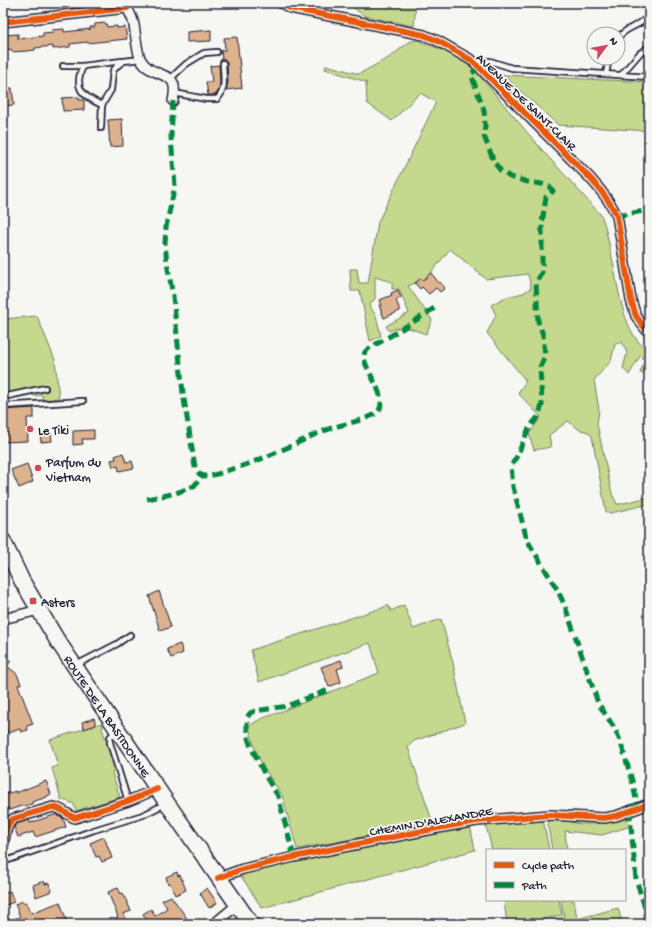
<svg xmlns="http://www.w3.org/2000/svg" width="652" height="927" viewBox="0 0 652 927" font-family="'Gochi Hand',sans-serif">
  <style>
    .green { fill: #c5d98e; stroke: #747e64 }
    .building { fill: #ddb28e; stroke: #22223b }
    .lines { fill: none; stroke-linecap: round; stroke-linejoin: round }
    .service-casing { stroke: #22223b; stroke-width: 8 }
    .minor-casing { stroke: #22223b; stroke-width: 12 }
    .primary-casing { stroke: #22223b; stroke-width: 18 }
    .service { stroke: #f6f6f2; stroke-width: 4.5 }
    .minor { stroke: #f6f6f2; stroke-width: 9 }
    .primary { stroke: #f6f6f2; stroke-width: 15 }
    .quiet { stroke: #00873e; stroke-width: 5; stroke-dasharray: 10 5; stroke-linecap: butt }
    .cycleway-casing { stroke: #f6f6f2; stroke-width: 8 }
    .cycleway { stroke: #e8590c; stroke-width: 6 }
    .poi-dot { fill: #d1495b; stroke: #f6f6f2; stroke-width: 1.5 }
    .labels { text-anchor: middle; stroke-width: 3.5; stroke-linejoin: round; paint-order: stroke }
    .street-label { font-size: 13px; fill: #22223b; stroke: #f6f6f2 }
    .poi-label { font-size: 13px; fill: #22223b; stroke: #f6f6f2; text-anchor: start }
  </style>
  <rect width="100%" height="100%" fill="#f6f6f2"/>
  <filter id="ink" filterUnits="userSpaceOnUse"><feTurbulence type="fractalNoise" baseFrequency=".025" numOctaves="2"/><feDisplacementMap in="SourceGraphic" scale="8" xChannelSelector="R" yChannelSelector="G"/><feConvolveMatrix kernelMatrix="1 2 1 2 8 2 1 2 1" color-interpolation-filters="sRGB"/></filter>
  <g filter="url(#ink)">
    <g class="green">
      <polygon points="338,3 416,3 414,26 365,16 352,7"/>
      <path d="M 417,40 L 450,53 L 473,68 L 542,150 L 601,215 L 605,226 C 608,238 610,250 613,262 C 618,288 624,337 649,351 L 649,375 L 640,373 L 645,360 L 640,356 L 629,375 L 623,368 L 627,353 L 622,342 L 615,344 L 611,361 L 594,380 L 599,410 L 597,424 L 612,494 L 617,504 L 620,504 L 649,497 L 649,504 L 611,513 L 606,512 L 592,436 L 586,431 L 580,430 L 568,421 L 549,435 L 551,447 L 534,450 L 529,434 L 541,417 L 518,393 L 526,381 L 487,333 L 496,315 L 491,305 L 504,298 L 523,293 L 531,288 L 528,274 L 486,279 L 450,249 L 427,278 L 408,286 L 432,320 L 426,334 L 403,326 L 389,331 L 386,326 L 409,313 L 399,289 L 392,289 L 392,282 L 375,277 L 375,299 L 369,305 L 376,316 L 381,336 L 370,341 L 360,291 L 351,291 L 350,269 L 357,269 L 359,283 L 368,283 L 378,222 L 436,102 L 420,93 L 392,121 L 367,103 L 366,82 L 325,69 L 326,65 L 359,74 L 390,57 L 409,42 Z"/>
      <polygon points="503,75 649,82 649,131 558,125"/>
      <polygon points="37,316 55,360 59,398 43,400 42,395 33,396 32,389 3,394 3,319"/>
      <path d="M 388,605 L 391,611 L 404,605 L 413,629 L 441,619 L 453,663 L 465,723 L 414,741 L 408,747 L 433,824 L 297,849 L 282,795 L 263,767 L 254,746 L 249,727 C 258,717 277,715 289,708 L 379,673 L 370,643 L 259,682 L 251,650 L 382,608 Z"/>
      <polygon points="101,723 103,726 102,728 115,768 112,773 120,797 76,811 74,804 61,799 52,768 58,766 50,740"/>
      <polygon points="626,817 631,826 602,835 565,831 567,850 552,850 547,819 560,819 579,824 594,824"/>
      <polygon points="543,819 549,850 492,850 486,825"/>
      <polygon points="470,825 475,850 262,908 239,873"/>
      <polygon points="504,900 559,900 562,915 524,924 507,924"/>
      <polygon points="561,900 574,900 577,919 618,908 621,919 610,924 536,924 564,917"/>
    </g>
    <g class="building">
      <polygon points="106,23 107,27 117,26 117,28 125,27 127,39 87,43 87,42 70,44 70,47 53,49 53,46 35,48 35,50 27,51 12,52 11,49 6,50 5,35 18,34 18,39 43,36 43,33 53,32 52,30 64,29 64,32 91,29 90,27 95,27 95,24"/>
      <polygon points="211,30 211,41 187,42 187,32"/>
      <polygon points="237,37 242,88 226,90 228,82 227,63 225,60 222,59 221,51 225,50 224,38"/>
      <polygon points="219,65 220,82 219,90 215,95 208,95 206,82 212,82 210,66"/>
      <polygon points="12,88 14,105 3,106 3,96 5,96 4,89"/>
      <polygon points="79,97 79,100 84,100 84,110 63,111 62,98"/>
      <polygon points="122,119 123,146 110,147 108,120"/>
      <polygon points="431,273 439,283 440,282 445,288 440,292 436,288 429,294 422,287 420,289 415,283 421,278 423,280"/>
      <polygon points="398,290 401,298 396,300 400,311 384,318 379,305 382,305 380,300 392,295 391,293"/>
      <polygon points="34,408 34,418 27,418 28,441 3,442 3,410"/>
      <polygon points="94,430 94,439 82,439 83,444 73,445 73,431"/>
      <polygon points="40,433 51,433 52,441 41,442"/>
      <polygon points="123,453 126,462 132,461 134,468 119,471 118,466 113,467 111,460 116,459 115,456"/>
      <polygon points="27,464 33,482 19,488 11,470"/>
      <polygon points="159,591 171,627 160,631 149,596"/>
      <polygon points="180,644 183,653 171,658 167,649"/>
      <polygon points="3,655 11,661 7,666 17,674 21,684 18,685 33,724 27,726 28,730 21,732 20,729 8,733 3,721"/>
      <polygon points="341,660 343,667 337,669 341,682 329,687 321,667"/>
      <polygon points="94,718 96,725 84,729 82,722"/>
      <polygon points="46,781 51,794 47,796 47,797 32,802 32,804 25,806 25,805 9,810 9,808 5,810 3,805 3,795 16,791 16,793"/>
      <polygon points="57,814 57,816 63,818 66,827 35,837 33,832 18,837 14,827 16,824 29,820 30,823"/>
      <polygon points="104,837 112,858 102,862 99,856 96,857 90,843"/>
      <polygon points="177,872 178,876 180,875 186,890 175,895 170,883 168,884 166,877"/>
      <polygon points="44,881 45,884 49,883 52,891 36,897 33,885"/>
      <polygon points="118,888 121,894 123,893 131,911 123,914 129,924 119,924 115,919 118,917 108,892"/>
      <polygon points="207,888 217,903 209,908 200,893"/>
      <polygon points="10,891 14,902 3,906 3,894"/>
      <polygon points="171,896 191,924 149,924 143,914 151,909 155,916 167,908 162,900"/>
      <polygon points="23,901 23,903 26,902 31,913 60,902 68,924 3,924 3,922 20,917 15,904"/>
    </g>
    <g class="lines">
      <defs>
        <g id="service">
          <path d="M 618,38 C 626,26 641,27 649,15"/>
          <polyline points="473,61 490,61 512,68 649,77"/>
          <polyline points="63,66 83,66 122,61"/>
          <path d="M 83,66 C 73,88 82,96 102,105"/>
          <polyline points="606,74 609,58"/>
          <polyline points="621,75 640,53 649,47"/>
          <polyline points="170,79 186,64 204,53 217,52"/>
          <path d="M 174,93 L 206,99 L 217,99 C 227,90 223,75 223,63"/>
          <polyline points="101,128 102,105 111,90 113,71 117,66 124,61 141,59"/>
          <polyline points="3,397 45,388"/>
          <polyline points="3,406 83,401"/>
          <polyline points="76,665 117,644 130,635"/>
          <polyline points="116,731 110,737 110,743 128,801"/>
          <polyline points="3,862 94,830 143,815 165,804"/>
        </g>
        <g id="minor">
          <path d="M 127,3 C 127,10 131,14 133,21 C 136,31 136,51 141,60 C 150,76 172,72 174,86 C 175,91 174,96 173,101"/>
          <path d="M 281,3 L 290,8 L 424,35 L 438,41 L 473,61 L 590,178 C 601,190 610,201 617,216 L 631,300 L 636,316 L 644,327 L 649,332"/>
          <polyline points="3,22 127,8"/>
          <polyline points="3,619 39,610"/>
          <path d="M 3,846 C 5,837 5,825 13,819 L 53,807 C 62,808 67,815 75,818 L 128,801 L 157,789"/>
          <polyline points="218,878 243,869 294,857 438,828 477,821 550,815 604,818 616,816 649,804"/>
          <polyline points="214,924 237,905"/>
        </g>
        <g id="primary">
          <path id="s1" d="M 3,541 L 22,581 L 57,640 L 167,803 L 251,924"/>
        </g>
      </defs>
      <use href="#service" class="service-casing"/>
      <use href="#minor" class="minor-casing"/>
      <use href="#primary" class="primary-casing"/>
      <use href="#service" class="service"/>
      <use href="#minor" class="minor"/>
      <use href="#primary" class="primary"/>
      <g class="quiet">
        <polyline points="480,67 472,73 472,77 484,110 485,125 484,136 494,162 500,170 510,177 528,182 542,184 550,187 553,191 546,197 542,223 542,272 536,283 538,321 543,335 545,356 540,367 542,405 538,417 529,428 517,456 511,466 513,487 527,540 557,589 565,606 598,703 615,729 621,743 633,784 636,799 635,806"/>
        <path d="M 173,101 L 171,137 L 175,186 L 166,227 L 165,244 L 167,263 L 173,296 L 183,393 L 195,467 C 197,472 200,476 205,476 C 214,476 223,472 232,469 C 253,463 273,454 293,445 C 306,439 319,432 332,428 C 343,424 371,419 378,412 C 391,395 358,365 365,352 C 368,348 375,345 380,342 C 399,331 418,319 436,307"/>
        <polyline points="617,216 649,210"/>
        <polyline points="147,499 176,493 194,486 202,476"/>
        <polyline points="633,810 630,816 636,879 649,921"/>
        <polyline points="294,857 278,796 266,777 251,747 247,735 247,718 250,713 255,711 287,706 331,689"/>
      </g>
      <defs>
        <g id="cycleway">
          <path d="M 281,3 L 290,8 L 424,35 L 438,41 L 473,61 L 590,178 C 601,190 610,201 617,216 L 631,300 L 636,316 L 644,327 L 649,332"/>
          <polyline points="3,22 127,8"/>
          <path d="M 3,846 C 5,837 5,825 13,819 L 53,807 C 62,808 67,815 75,818 L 128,801 L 157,789"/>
          <polyline points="218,878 243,869 294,857 438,828 477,821 550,815 604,818 616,816 649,804"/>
        </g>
      </defs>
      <use href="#cycleway" class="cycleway-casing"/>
      <use href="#cycleway" class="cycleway"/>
    </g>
  </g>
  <g class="poi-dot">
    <circle cx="30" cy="429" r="4"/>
    <circle cx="38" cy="468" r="4"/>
    <rect x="29" y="597" width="8" height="8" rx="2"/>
  </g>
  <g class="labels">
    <g class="street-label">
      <text transform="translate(527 101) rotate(44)" y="5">AVENUE DE SAINT-CLAIR</text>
      <text dy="5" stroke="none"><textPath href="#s1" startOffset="204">ROUTE DE LA BASTIDONNE</textPath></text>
      <text transform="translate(431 820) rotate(-10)" y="5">CHEMIN D'ALEXANDRE</text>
    </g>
    <g class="poi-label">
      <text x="38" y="434">Le Tiki</text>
      <text x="46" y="466">Parfum du<tspan x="46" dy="15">Vietnam</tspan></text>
      <text x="41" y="606">Asters</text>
    </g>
  </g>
  <rect width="652" height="927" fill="none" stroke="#f6f6f2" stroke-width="16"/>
  <rect x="8" y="8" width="636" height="911" fill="none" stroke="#22223b" stroke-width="1.5" filter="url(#ink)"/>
  <rect x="486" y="849" width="140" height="52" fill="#f6f6f2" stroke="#a1a1a9"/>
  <rect x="494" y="862" width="20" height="6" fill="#e8590c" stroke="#a1a1a9"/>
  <text x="522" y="869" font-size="12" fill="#22223b">Cycle path</text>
  <rect x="494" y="882" width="20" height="6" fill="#00873e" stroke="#a1a1a9"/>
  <text x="522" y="889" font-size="12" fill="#22223b">Path</text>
  <g transform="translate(606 46) rotate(58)"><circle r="19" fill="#f6f6f2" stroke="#a1a1a9"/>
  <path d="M0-3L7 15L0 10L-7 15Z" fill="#d1495b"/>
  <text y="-6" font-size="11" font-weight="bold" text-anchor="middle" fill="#22223b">N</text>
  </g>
</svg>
